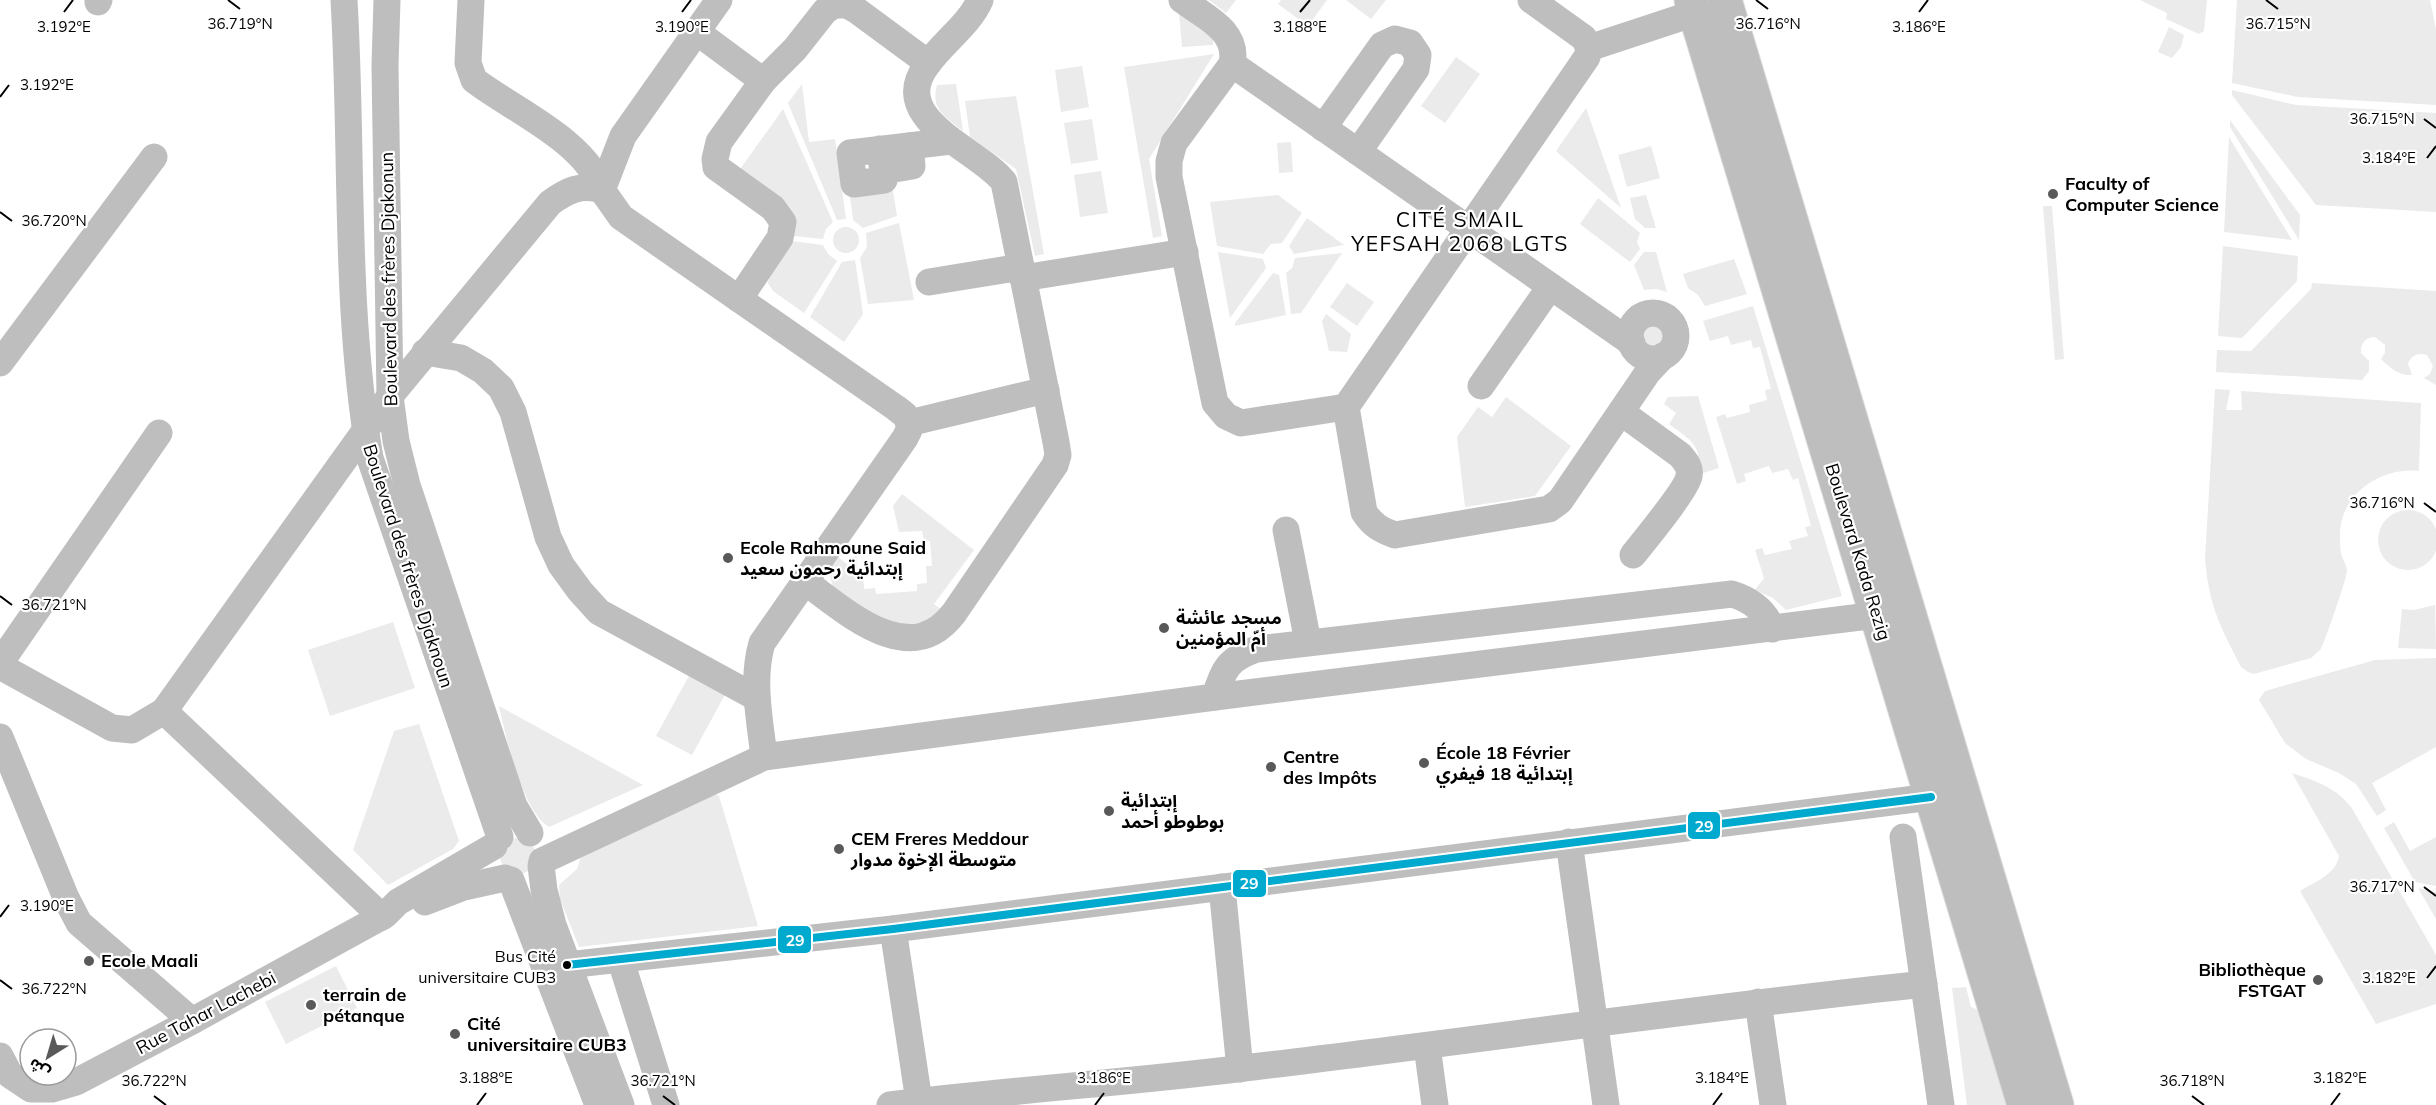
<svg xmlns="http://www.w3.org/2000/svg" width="2436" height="1105" viewBox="0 0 2436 1105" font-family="Mulish,'Noto Sans Arabic',sans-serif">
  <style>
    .green { fill: #ebebeb }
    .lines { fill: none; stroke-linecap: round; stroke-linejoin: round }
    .major-casing { stroke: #dbdbdb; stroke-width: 35 }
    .minor { stroke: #bebebe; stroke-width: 27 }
    .major { stroke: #bebebe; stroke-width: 33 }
    .bus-1-casing { stroke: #fff; stroke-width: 12 }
    .bus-1 { stroke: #00a9ce; stroke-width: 8 }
    .ticks { fill: none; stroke: #000; stroke-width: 2 }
    .poi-dot { fill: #595959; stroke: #fff; stroke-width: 2 }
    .bus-dot { fill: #000; stroke: #fff; stroke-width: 2 }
    .labels { text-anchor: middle; stroke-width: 4.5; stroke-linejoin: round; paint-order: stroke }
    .bus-label { font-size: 16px; fill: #000; stroke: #fff; text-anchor: end }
    .poi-label { font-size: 18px; font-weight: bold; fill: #000; stroke: #fff; text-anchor: start }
    .street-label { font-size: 18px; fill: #000; stroke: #fff }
    .quarter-label { font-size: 21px; letter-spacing: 1.5px; fill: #000; stroke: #fff }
    .ticks-label { font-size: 15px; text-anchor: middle; fill: #000; stroke: #fff; stroke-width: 4.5; stroke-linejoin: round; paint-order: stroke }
    .line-badge { stroke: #fff; stroke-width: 2 }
    .badge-label { font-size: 16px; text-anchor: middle; font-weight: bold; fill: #fff }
  </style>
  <rect width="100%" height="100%" fill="#fff"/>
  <g class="green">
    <polygon points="1209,0 1236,0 1226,13"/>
    <polygon points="1281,0 1327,0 1308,26 1278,4"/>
    <polygon points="1346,0 1386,0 1371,19"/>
    <polygon points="2140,0 2207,0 2204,31 2199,34 2166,19 2167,13"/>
    <polygon points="2237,0 2430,0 2436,29 2436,105 2298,97 2232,83"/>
    <polygon points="1179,13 1213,39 1213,45 1182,47"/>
    <polygon points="2169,27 2184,35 2181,47 2172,58 2158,52"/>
    <polygon points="1214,54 1149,159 1162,236 1153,238 1124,67"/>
    <polygon points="1456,57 1480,74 1445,123 1421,106"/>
    <polygon points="1082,66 1089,107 1061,112 1055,70"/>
    <polygon points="802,84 809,142 835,139 846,219 837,220 788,103"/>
    <path d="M 956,84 L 963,131 C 946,117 930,110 937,85 Z"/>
    <polygon points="2232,90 2296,105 2436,113 2436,212 2316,205 2232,95"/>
    <polygon points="1016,96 1044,254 1035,256 1016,169 970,137 965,101"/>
    <polygon points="1586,108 1621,208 1556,151"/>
    <polygon points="783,109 833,222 826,229 823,239 793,236 738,172"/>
    <polygon points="1092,119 1098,160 1071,164 1064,123"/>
    <polygon points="2230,120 2300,215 2299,240 2230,127"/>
    <polygon points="2229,137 2292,240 2224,232"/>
    <polygon points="1291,142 1293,172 1279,173 1277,143"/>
    <polygon points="1651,146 1660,178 1627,187 1618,155"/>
    <polygon points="1101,171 1108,213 1080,217 1074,175"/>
    <polygon points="893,191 897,216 863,228 853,220 850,197"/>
    <polygon points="1278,195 1302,213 1282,243 1271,244 1263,254 1217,246 1210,202"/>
    <polygon points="1646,195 1656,228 1645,228 1635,219 1630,198"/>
    <polygon points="1598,198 1640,233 1637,242 1640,249 1630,262 1580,224"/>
    <polygon points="2043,206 2052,206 2064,359 2055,360"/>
    <polygon points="1307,218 1344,245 1294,254 1289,246"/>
    <polygon points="899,223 914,300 868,304 860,258 867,247 866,233"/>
    <circle cx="846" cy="240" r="13"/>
    <polygon points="792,241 823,245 828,254 837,261 804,313 773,291 768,283 770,275"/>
    <polygon points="2223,246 2298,256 2297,281 2242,338 2218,336"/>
    <polygon points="1218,252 1263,259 1266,268 1230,318"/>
    <polygon points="1644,252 1656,252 1667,292 1656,289 1644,290 1634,265"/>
    <polygon points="1342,253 1301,313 1291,314 1286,273 1292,268 1295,258"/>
    <polygon points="1734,259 1747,294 1705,306 1698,295 1688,288 1683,274"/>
    <polygon points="855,260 863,314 844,342 810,317 842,262"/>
    <polygon points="1273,273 1279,275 1286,315 1235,326 1235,323"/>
    <polygon points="1347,283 1374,302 1357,326 1330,307"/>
    <path d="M 2312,283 L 2436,291 L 2436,385 L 2424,378 L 2430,374 L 2433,366 L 2427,355 C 2418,352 2411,355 2408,364 L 2412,375 C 2399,376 2390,368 2381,359 L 2385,353 L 2385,345 L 2375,337 C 2366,337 2360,343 2361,353 L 2369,361 L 2369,371 L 2362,380 L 2216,372 L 2217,350 L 2251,351 L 2311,289 Z"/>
    <polygon points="1753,306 1842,596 1786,610 1773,598 1755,590 1764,578 1755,550 1762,548 1765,555 1792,549 1789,541 1808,536 1805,527 1811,526 1798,478 1793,480 1788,469 1772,473 1769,466 1744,474 1746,481 1737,484 1716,417 1725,414 1727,418 1750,412 1749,405 1767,400 1765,390 1771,389 1760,347 1753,348 1751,340 1731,345 1728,336 1710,341 1703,321"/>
    <polygon points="1326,314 1351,334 1347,352 1329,351 1322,321"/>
    <circle cx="1653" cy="336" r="14"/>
    <path d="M 2215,389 L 2230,390 L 2226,410 L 2242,410 L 2241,391 L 2421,403 L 2419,471 C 2381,467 2340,494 2340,535 C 2340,541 2340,548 2341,553 C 2342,559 2347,565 2347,571 C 2347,578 2325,641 2321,649 L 2311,658 L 2254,674 L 2248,672 L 2241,667 C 2220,626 2209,606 2205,559 Z"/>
    <path d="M 1698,396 L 1719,468 L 1697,475 C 1704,445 1690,440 1669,424 L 1676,413 L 1664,404 L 1668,397 Z"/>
    <polygon points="1506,397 1571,446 1535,496 1465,507 1457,437 1478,407 1492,417"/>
    <polygon points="902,494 974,550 934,604 943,611 929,622 888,627 833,588 829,571 837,556 848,565 856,555 858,570 863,570 864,589 875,588 876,594 917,591 917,584 927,583 926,566 932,566 930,541 924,540 922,531 899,532 893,506"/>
    <circle cx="2408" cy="540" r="30"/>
    <polygon points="2435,605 2436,649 2398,648 2402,609 2414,610"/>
    <polygon points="393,622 415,688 330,716 308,650"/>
    <polygon points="2436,658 2436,747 2372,783 2386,810 2377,816 2356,784 2339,773 2306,759 2285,743 2259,700 2265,691 2375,660"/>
    <polygon points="690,674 726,693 692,755 656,736"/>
    <path d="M 499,706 L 643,785 L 549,827 C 522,811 506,737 499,706 Z"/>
    <polygon points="419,724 459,841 453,849 388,885 353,850 394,731"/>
    <path d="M 2292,773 C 2316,781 2338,788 2353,810 L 2436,955 L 2436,1004 L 2376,1024 L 2300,891 C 2314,882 2336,875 2339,856 Z"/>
    <polygon points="707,789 719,796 758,926 579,947 560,899 559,885 577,869 583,850"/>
    <polygon points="2394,822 2410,851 2436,837 2436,886 2415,882 2384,828"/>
    <circle cx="518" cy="856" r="18"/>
    <polygon points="2418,888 2436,892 2436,919"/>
    <polygon points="336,966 357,1008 286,1044 265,1002"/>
    <polygon points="1966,987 1971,1007 1980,1011 2009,1105 1967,1105 1952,988"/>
  </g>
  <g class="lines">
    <defs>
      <g id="major">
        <polyline points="1691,0 2024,1105"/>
        <polyline points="1725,0 2057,1105"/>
      </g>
    </defs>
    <use href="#major" class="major-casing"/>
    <g class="minor">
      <path d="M 344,0 C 353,153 344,307 370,458 L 500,837"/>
      <polyline points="387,0 385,65 390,396 396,441 407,485 514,806 530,833"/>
      <path d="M 471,0 L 468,63 L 474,80 C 513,110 586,141 602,190"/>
      <polyline points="719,0 623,136 602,190 621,217 896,408 905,415 909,423"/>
      <path d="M 1182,0 C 1205,17 1239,31 1232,64 L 1174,143 L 1169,161 L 1169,177 L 1215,403 L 1226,416 L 1241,423 L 1346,407"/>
      <path d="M 1531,0 L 1584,38 L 1589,48 L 1587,57 L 1346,407 L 1364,512 C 1372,525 1381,530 1395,535 L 1549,509 L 1560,501 L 1648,372 L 1663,356"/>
      <polyline points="98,2 99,0"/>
      <polyline points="697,32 763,81"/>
      <polyline points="1589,48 1695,13"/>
      <polyline points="1232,64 1632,343"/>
      <polyline points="1323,128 1382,45 1395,39 1410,43 1418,55 1416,69 1358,152"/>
      <polyline points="880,149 884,180 854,184 850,153 951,141"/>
      <polyline points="883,171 912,166 910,146"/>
      <polyline points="1023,278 1185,252"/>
      <polyline points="929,282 1021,267"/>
      <polyline points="739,299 780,238 783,222 773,208 716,167 715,159 719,142 763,81 795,49 825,11 834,5 847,5 856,10 928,63"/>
      <circle cx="1653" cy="336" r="23"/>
      <polyline points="425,352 461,358 483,371 501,388 513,412 548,537 561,565 580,591 599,612 757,698"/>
      <polyline points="0,363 154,157"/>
      <polyline points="1481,386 1550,287"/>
      <path d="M 1621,412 L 1680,455 C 1685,461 1691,467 1689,476 C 1687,489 1644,541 1633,555"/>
      <polyline points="1286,530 1308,642"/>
      <path d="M 804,581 C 845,610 909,672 954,613 L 1055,465 L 1058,455 L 1056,442 L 1004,182 C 979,149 886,120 927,65 C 943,42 969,25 980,0"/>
      <polyline points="0,663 159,433"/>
      <path d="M 0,666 L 112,728 L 132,730 L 164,711 L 390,396 L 550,203 C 566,191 582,183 602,190"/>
      <path d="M 1215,697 C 1223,669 1229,658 1257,649 L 1732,594 C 1751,600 1765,610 1772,629"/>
      <polyline points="164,711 382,917"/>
      <polyline points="0,737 66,898 79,923 192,1021"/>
      <path d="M 764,757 C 760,720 751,680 762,643 L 905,438 L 909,430 L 909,423 L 1046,390"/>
      <polyline points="1903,837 1941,1105"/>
      <polyline points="1569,842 1606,1105"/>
      <polyline points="542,861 764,757 1215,697 1877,615"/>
      <polyline points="541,866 544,890 553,925 621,1105"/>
      <polyline points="511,880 598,1105"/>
      <polyline points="1222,887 1240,1069"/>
      <polyline points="425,902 464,887 505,878"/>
      <polyline points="893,929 919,1101"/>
      <polyline points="621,961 666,1105"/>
      <polyline points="567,965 893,929 1931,797"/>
      <polyline points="1758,1002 1773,1105"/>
      <polyline points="1427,1046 1435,1105"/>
      <polyline points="0,1056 10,1075 31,1089 52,1089 76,1082 192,1021 385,915 398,902 494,846"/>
      <path d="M 890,1105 C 1007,1090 1126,1083 1244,1068 C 1471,1041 1697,1008 1924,984"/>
    </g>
    <use href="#major" class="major"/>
    <defs>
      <polyline id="bus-1" points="567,965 893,929 1931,797"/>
    </defs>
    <use href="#bus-1" class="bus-1-casing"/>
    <use href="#bus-1" class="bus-1"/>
  </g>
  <path class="ticks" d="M 228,0 L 240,9M 1756,0 L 1768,9M 2266,0 L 2278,9M 64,12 L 73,0M 682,12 L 691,0M 1300,12 L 1310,0M 1919,12 L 1928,0M 0,97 L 9,85M 2424,119 L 2436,128M 2427,158 L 2436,146M 0,212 L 12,221M 2424,503 L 2436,512M 0,596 L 12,605M 2424,887 L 2436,896M 0,917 L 9,905M 2427,978 L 2436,966M 0,980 L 12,989M 154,1096 L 166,1105M 663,1096 L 675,1105M 2192,1096 L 2204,1105M 477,1105 L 486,1093M 1095,1105 L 1104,1093M 1713,1105 L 1722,1093M 2331,1105 L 2340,1093"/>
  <g class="poi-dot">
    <circle cx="2053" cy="194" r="6"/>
    <circle cx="728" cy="558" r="6"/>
    <circle cx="1164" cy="628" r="6"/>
    <circle cx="1424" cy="763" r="6"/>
    <circle cx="1271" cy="767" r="6"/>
    <circle cx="1109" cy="811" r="6"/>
    <circle cx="839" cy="849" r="6"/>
    <circle cx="89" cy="961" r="6"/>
    <circle cx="2318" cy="980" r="6"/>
    <circle cx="311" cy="1005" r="6"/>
    <circle cx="455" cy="1034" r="6"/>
  </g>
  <circle class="bus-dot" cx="567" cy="965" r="5"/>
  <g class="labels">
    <g class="bus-label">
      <text x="556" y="962">Bus Cité<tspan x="556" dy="21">universitaire CUB3</tspan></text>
    </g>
    <g class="poi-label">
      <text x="2065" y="190">Faculty of<tspan x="2065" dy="21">Computer Science</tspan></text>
      <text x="740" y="554">Ecole Rahmoune Said<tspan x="740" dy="21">إبتدائية رحمون سعيد</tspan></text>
      <text x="1176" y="624">مسجد عائشة<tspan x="1176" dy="21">أمّ المؤمنين</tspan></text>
      <text x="1436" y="759">École 18 Février<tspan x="1436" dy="21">إبتدائية 18 فيفري</tspan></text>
      <text x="1283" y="763">Centre<tspan x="1283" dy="21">des Impôts</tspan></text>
      <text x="1121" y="807">إبتدائية<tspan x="1121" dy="21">بوطوطو أحمد</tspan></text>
      <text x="851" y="845">CEM Freres Meddour<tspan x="851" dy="21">متوسطة الإخوة مدوار</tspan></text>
      <text x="101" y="967">Ecole Maali</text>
      <text x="2306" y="976" text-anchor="end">Bibliothèque<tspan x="2306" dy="21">FSTGAT</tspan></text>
      <text x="323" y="1001">terrain de<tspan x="323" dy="21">pétanque</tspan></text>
      <text x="467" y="1030">Cité<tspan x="467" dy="21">universitaire CUB3</tspan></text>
    </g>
    <g class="street-label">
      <text transform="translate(389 279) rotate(-91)" y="6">Boulevard des frères Djakonun</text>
      <text transform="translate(1858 552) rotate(73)" y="6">Boulevard Kada Rezig</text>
      <text transform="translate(408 566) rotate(72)" y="6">Boulevard des frères Djaknoun</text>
      <text transform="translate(206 1013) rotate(-28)" y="6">Rue Tahar Lachebi</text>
    </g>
    <g class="quarter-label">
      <text x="1460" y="227">CITÉ SMAIL<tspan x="1460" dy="24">YEFSAH 2068 LGTS</tspan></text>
    </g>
  </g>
  <g class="ticks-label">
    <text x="240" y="29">36.719°N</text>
    <text x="1768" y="29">36.716°N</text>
    <text x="2278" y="29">36.715°N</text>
    <text x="64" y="32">3.192°E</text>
    <text x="682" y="32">3.190°E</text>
    <text x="1300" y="32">3.188°E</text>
    <text x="1919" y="32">3.186°E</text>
    <text x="47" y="90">3.192°E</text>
    <text x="2382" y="124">36.715°N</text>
    <text x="2389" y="163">3.184°E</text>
    <text x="54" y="226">36.720°N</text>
    <text x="2382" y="508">36.716°N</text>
    <text x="54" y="610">36.721°N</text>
    <text x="2382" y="892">36.717°N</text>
    <text x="47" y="911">3.190°E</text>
    <text x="2389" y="983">3.182°E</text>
    <text x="54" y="994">36.722°N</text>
    <text x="486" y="1083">3.188°E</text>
    <text x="1104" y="1083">3.186°E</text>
    <text x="1722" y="1083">3.184°E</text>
    <text x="2340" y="1083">3.182°E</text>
    <text x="154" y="1086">36.722°N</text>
    <text x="663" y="1086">36.721°N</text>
    <text x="2192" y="1086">36.718°N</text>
  </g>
  <g class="line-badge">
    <rect x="1687" y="811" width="34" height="29" rx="6" fill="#00a9ce"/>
    <rect x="1232" y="869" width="35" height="29" rx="6" fill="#00a9ce"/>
    <rect x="777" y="925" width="35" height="29" rx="6" fill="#00a9ce"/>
  </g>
  <g class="badge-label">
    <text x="1704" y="832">29</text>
    <text x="1249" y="889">29</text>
    <text x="795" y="946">29</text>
  </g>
  <g transform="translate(48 1057) rotate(217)"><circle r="28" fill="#ffffff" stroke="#999999" stroke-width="1.5"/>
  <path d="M0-4.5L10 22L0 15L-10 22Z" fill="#595959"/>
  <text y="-9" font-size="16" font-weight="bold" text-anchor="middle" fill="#000000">ش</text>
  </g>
</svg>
